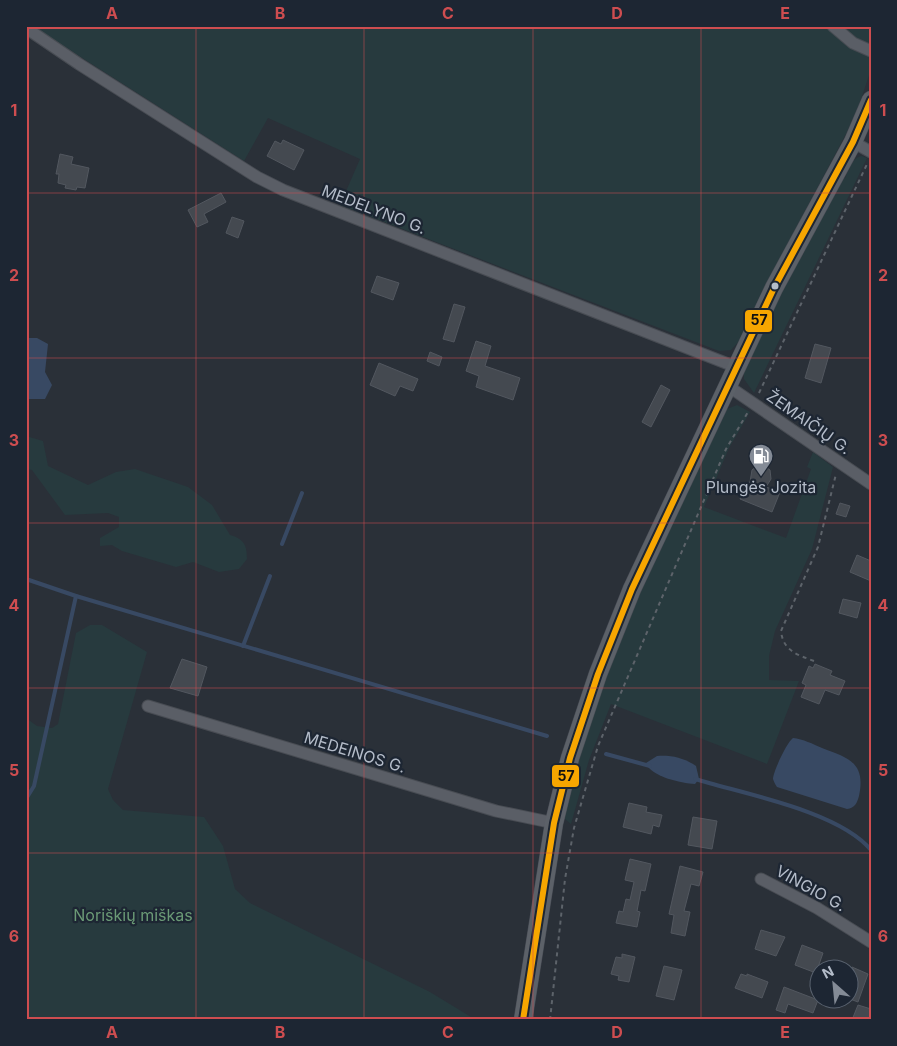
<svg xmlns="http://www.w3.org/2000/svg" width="897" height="1046" viewBox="0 0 897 1046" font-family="Inter,sans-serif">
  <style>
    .green { fill: #273a3e }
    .water { fill: #384963 }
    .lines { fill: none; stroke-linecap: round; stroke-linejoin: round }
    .stream { stroke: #384963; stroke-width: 4 }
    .building { fill: #444950; stroke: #52575f }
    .minor-casing { stroke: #484c53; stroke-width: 13 }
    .primary-casing { stroke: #484c55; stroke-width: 19 }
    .path { stroke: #5d636a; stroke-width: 2; stroke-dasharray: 4 4; stroke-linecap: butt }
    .minor { stroke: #5a5e66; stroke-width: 11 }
    .primary { stroke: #5c6168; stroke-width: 18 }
    .bus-1-casing { stroke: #1d2633; stroke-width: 10 }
    .bus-1 { stroke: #f7a600; stroke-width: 6 }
    .grid { fill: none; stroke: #ce4d50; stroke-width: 1; stroke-opacity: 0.55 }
    .bus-dot { fill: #b4bcc9; stroke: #1d2633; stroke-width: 2 }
    .labels { text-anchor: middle; stroke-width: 4.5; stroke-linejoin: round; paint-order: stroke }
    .street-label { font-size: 16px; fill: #b4bcc9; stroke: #1d2633 }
    .poi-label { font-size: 16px; fill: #b4bcc9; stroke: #1d2633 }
    .park-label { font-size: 16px; fill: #6b9a76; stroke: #1d2633 }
    .line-badge { stroke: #1d2633; stroke-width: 2 }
    .pale-badge-label { font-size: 14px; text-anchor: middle; font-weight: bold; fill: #111 }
    .neatline { fill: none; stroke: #ce4d50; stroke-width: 2 }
    .grid-label { font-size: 16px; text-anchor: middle; font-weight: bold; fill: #ce4d50 }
  </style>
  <rect width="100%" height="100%" fill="#2a3038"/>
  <g class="green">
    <polygon points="32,26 871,26 871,69 859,105 847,132 794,232 742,338 731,350 719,351 340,205 360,159 268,118 244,161"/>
    <path d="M 862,156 L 867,158 L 754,393 L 744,379 L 744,372 L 783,285 L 842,177 L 845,178 C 849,170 852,157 862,156 Z"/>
    <polygon points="737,405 750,412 729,448 704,507 786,538 811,469 807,467 813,452 833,467 812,549 775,631 769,656 769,680 799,681 767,764 611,704 589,760 571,824 565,819 564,815 570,787 618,639 724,414 727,409"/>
    <path d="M 26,436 L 43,441 L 48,466 L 88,485 L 116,472 L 135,469 L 188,487 L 212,505 L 230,535 C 244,539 247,545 247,559 L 239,569 L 219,572 L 193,562 L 176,567 L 122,551 L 112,545 L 100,546 L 100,538 L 119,527 L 119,517 L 108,513 L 65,515 L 32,470 L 26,469 Z"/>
    <polygon points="90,625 102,625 147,652 108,789 113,800 123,810 204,817 223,846 235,889 250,903 430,992 476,1020 26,1020 26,718 37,726 52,728 58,724 76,633"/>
  </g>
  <g class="water">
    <polygon points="26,338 37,338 48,344 45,372 52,385 45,399 26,399"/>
    <path d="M 793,738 C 803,739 813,744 822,748 C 849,758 866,763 859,796 C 857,803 855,808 847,809 L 777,787 C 775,784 774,782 773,779 C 773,772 787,742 793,738 Z"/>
    <path d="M 657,756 C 672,755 684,758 696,766 L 699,779 L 695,784 C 681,783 651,777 646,763 Z"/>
  </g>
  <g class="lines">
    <g class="stream">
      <polyline points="282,544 302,493"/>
      <polyline points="26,579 76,596 547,736"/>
      <polyline points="243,646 270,576"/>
      <polyline points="606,754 650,766"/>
      <path d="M 695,779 C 744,794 839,811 871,850"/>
      <polyline points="26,799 34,786 76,596"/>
    </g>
  </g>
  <g class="building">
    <polygon points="283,140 304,150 294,170 267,156 275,141 281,144"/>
    <polygon points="60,154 73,157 71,164 89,168 85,188 77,187 76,190 65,188 66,185 58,183 59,174 56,174"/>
    <polygon points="221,193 226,202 204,214 208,222 197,227 188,210"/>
    <polygon points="232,217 244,221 238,238 226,233"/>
    <polygon points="377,276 399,283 393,300 371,292"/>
    <polygon points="454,304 465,307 454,342 443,339"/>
    <polygon points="476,341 491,346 485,366 520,378 513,400 476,387 479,376 466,371"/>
    <polygon points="815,344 831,348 821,383 805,378"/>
    <polygon points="430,352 442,357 439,366 427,361"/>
    <polygon points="379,363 418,379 413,391 400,386 395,396 370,385"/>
    <polygon points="661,385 670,390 651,427 642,422"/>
    <polygon points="757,466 764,466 770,470 771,479 766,487 780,492 772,512 740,499 746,484 750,482 752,470"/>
    <polygon points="840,503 850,506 846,517 836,514"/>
    <polygon points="857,555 871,561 871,581 850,572"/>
    <polygon points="843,599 861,603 857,618 839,613"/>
    <polygon points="182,659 207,667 198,696 170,688"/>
    <polygon points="815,664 832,671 830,675 845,681 839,695 825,690 819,704 801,697 806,685 802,683 809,666 813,668"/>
    <polygon points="629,803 647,807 646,812 662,815 659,827 653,825 651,834 623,827"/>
    <polygon points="693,817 717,821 712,849 688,845"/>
    <polygon points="630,859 651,864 645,891 641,890 637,911 640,912 637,927 616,923 619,911 623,912 626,899 630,900 634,882 625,880"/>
    <polygon points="680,866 703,872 699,886 691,884 684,911 690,912 685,936 671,933 674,915 669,914"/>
    <polygon points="761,930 785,937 776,956 755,949"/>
    <polygon points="802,945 823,953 816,973 795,965"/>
    <polygon points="622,954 635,957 629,982 618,980 619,976 611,974 616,957 622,958"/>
    <polygon points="664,966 682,970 674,1000 656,996"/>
    <polygon points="852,967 868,974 858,1002 850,999 850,974"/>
    <polygon points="741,974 747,976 747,974 768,982 762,998 735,988"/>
    <polygon points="784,987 818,1000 813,1013 788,1004 785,1013 776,1010"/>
    <polygon points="858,1005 871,1009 871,1020 852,1020"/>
  </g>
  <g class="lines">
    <defs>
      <g id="minor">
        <polyline points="833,26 853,43 871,51"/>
        <polyline points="26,28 79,64 257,177 283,190 736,367"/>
        <polyline points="853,142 871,152"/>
        <polyline points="728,386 871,484"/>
        <polyline points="148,706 496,811 554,823"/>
        <polyline points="761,879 817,908 871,942"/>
      </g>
      <polyline id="primary" points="523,1020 554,823 570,758 598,674 632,589 774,288 853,142 871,100"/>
    </defs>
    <use href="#minor" class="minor-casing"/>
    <use href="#primary" class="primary-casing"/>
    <g class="path">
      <polyline points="759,393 868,162"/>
      <path d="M 814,661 C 798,655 783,651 781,631 L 818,547 L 836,474"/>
      <polyline points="550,1020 565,879 574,828 598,746 726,449 748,412"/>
    </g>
    <use href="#minor" class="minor"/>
    <use href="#primary" class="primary"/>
    <defs>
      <polyline id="bus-1" points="523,1020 554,823 570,758 598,674 632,589 774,288 853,142 871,100"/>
    </defs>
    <use href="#bus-1" class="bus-1-casing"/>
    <use href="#bus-1" class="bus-1"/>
  </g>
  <path class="grid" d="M 196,26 L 196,1020M 364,26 L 364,1020M 533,26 L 533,1020M 701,26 L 701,1020M 26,193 L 871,193M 26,358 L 871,358M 26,523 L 871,523M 26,688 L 871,688M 26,853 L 871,853"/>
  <defs>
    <symbol id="fuel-pin" viewBox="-11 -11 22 30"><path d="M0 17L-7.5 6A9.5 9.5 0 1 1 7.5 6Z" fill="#848b96" stroke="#1d2633"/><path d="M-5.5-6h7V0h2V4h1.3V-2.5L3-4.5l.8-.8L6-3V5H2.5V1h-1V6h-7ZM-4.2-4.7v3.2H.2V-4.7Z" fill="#fff"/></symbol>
  </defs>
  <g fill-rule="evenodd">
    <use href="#fuel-pin" x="747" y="442" width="28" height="38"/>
  </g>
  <circle class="bus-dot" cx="775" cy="286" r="4.5"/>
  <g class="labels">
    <g class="street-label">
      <text transform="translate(374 209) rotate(21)" y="6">MEDELYNO G.</text>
      <text transform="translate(809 422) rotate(35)" y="6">ŽEMAIČIŲ G.</text>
      <text transform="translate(355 752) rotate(17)" y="6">MEDEINOS G.</text>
      <text transform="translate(811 888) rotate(29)" y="6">VINGIO G.</text>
    </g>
    <g class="poi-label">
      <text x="761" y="493">Plungės Jozita</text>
    </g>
    <g class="park-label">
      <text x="133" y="921">Noriškių miškas</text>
    </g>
  </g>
  <g class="line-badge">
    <rect x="744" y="309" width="29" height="24" rx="5" fill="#f7a600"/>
    <rect x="551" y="764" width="29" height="24" rx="5" fill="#f7a600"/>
  </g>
  <g class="pale-badge-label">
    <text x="759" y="325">57</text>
    <text x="566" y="781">57</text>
  </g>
  <rect width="897" height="1046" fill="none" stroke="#1d2633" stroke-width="55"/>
  <g transform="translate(834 984) rotate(333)"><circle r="24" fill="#1d2633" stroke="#59626f"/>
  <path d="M0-4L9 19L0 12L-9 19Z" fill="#848b96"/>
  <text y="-8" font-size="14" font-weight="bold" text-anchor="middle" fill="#b4bcc9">N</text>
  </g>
  <rect x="28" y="28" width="842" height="990" class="neatline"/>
  <g class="grid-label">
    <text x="112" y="19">A</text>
    <text x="280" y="19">B</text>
    <text x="448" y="19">C</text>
    <text x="617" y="19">D</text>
    <text x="785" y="19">E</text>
    <text x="14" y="116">1</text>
    <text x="883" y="116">1</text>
    <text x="14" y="281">2</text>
    <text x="883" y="281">2</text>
    <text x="14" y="446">3</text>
    <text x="883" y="446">3</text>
    <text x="14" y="611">4</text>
    <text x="883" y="611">4</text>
    <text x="14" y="776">5</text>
    <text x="883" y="776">5</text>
    <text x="14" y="942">6</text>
    <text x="883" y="942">6</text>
    <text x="112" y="1038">A</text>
    <text x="280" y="1038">B</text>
    <text x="448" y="1038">C</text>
    <text x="617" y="1038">D</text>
    <text x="785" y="1038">E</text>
  </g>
</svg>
